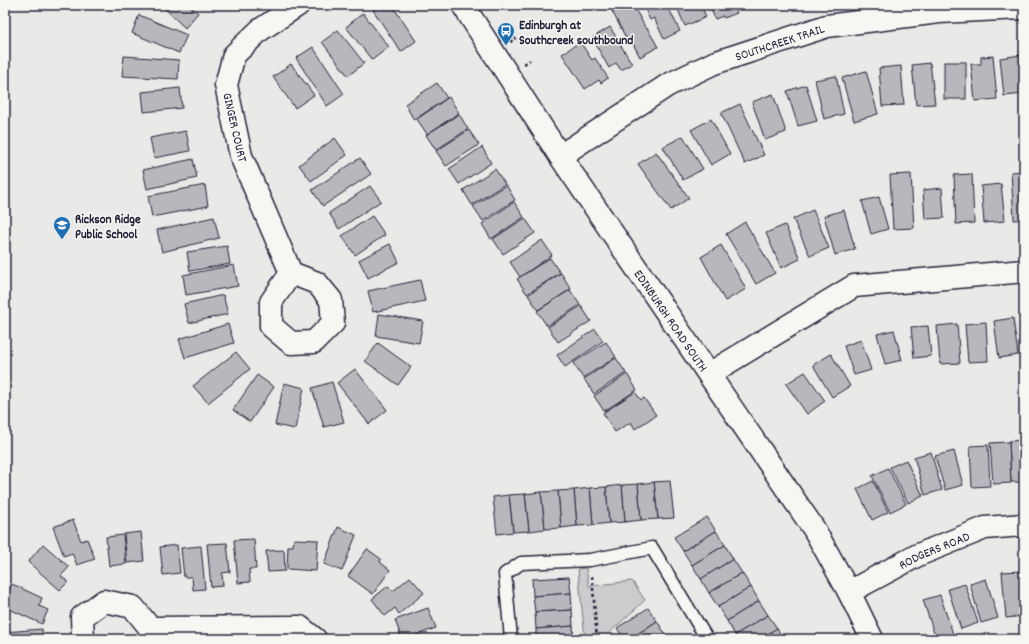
<svg xmlns="http://www.w3.org/2000/svg" width="1029" height="644" viewBox="0 0 1029 644" font-family="Dekko,sans-serif">
  <style>
    .green { fill: #ccccce; stroke: #777784 }
    .building { fill: #b8b8bc; stroke: #22223b }
    .lines { fill: none; stroke-linecap: round; stroke-linejoin: round }
    .lane-casing { stroke: #22223b; stroke-width: 15 }
    .street-casing { stroke: #22223b; stroke-width: 25 }
    .secondary-casing { stroke: #22223b; stroke-width: 25 }
    .path { stroke: #22223b; stroke-width: 2.5; stroke-dasharray: 3 3; stroke-linecap: butt }
    .lane { stroke: #f6f6f2; stroke-width: 12 }
    .street { stroke: #f6f6f2; stroke-width: 22 }
    .secondary { stroke: #f6f6f2; stroke-width: 22 }
    .labels { text-anchor: middle; stroke-width: 3; stroke-linejoin: round; paint-order: stroke }
    .poi-label { font-size: 13px; font-weight: bold; fill: #22223b; stroke: #f6f6f2; text-anchor: start }
    .street-label { font-size: 13px; fill: #22223b; stroke: #f6f6f2 }
  </style>
  <rect width="100%" height="100%" fill="#e9e9e7"/>
  <filter id="ink" filterUnits="userSpaceOnUse"><feTurbulence type="fractalNoise" baseFrequency=".025" numOctaves="2"/><feDisplacementMap in="SourceGraphic" scale="8" xChannelSelector="R" yChannelSelector="G"/><feConvolveMatrix kernelMatrix="1 2 1 2 8 2 1 2 1" color-interpolation-filters="sRGB"/></filter>
  <g filter="url(#ink)">
    <polygon class="green" points="586,568 589,586 632,581 645,600 606,636 608,639 585,639 578,569"/>
    <g class="building">
      <polygon points="161,5 189,5 198,13 185,28"/>
      <polygon points="380,5 392,5 416,41 401,52 373,10"/>
      <polygon points="622,5 633,5 646,29 647,28 658,47 640,57 630,38 627,40 612,11"/>
      <polygon points="643,5 667,5 680,31 664,39 654,18 650,20"/>
      <polygon points="676,5 701,5 706,17 685,26"/>
      <polygon points="710,5 733,5 737,13 724,18 723,16 715,19 711,9 712,8"/>
      <polygon points="740,5 759,5 750,8 750,5 741,8"/>
      <polygon points="363,13 389,47 372,60 346,27"/>
      <polygon points="139,15 187,35 179,53 132,33"/>
      <polygon points="610,27 632,64 621,70 616,63 609,68 592,38"/>
      <polygon points="338,30 364,63 348,76 322,42"/>
      <polygon points="580,42 592,60 595,58 608,78 601,83 599,80 585,89 562,54"/>
      <polygon points="313,47 344,94 327,106 296,58"/>
      <polygon points="1021,55 1024,83 1024,94 1004,96 1000,58"/>
      <polygon points="124,56 179,60 178,79 122,76"/>
      <polygon points="993,56 997,99 975,101 971,64 981,64 981,57"/>
      <rect x="944" y="62" width="22" height="37"/>
      <polygon points="930,63 935,104 916,105 912,65"/>
      <polygon points="291,64 314,95 295,108 273,77"/>
      <polygon points="901,66 904,105 882,106 879,68"/>
      <polygon points="866,71 878,114 854,121 842,78"/>
      <polygon points="836,76 844,114 824,119 815,80"/>
      <polygon points="437,83 447,98 414,120 405,104"/>
      <polygon points="806,85 817,121 798,126 787,91"/>
      <polygon points="180,88 182,108 144,112 142,92"/>
      <polygon points="773,94 786,132 765,140 752,102"/>
      <polygon points="449,97 459,113 427,134 417,119"/>
      <polygon points="740,104 764,155 745,164 721,113"/>
      <polygon points="459,114 468,129 436,150 426,135"/>
      <polygon points="711,119 730,154 711,165 691,130"/>
      <polygon points="469,130 479,145 446,166 436,151"/>
      <polygon points="186,131 190,151 154,158 150,138"/>
      <polygon points="683,136 703,169 683,180 663,147"/>
      <polygon points="335,138 347,155 311,181 299,165"/>
      <polygon points="482,147 491,163 459,184 449,169"/>
      <polygon points="656,152 689,198 671,210 638,164"/>
      <polygon points="360,158 371,174 323,206 312,190"/>
      <polygon points="193,159 197,178 147,189 143,170"/>
      <polygon points="495,169 505,184 472,205 463,190"/>
      <polygon points="1024,171 1024,219 1014,220 1011,172"/>
      <polygon points="911,174 914,228 893,229 890,175"/>
      <polygon points="972,174 974,223 956,224 954,175"/>
      <polygon points="1001,184 1005,221 984,223 981,186"/>
      <polygon points="205,185 208,206 152,217 148,196"/>
      <polygon points="506,185 515,200 483,221 473,206"/>
      <polygon points="370,186 381,201 339,229 329,213"/>
      <polygon points="942,188 944,218 925,219 923,190"/>
      <polygon points="879,197 888,229 871,234 862,201"/>
      <polygon points="514,202 524,217 491,239 482,224"/>
      <polygon points="813,210 829,248 810,256 793,219"/>
      <polygon points="844,210 855,249 835,255 824,216"/>
      <polygon points="372,216 385,235 355,255 342,236"/>
      <polygon points="214,217 219,238 162,252 157,230"/>
      <polygon points="525,218 535,233 503,254 493,239"/>
      <polygon points="745,222 775,273 756,284 726,234"/>
      <polygon points="785,225 800,259 781,268 766,233"/>
      <polygon points="542,240 552,255 520,277 510,262"/>
      <polygon points="390,244 399,262 368,278 359,260"/>
      <polygon points="721,245 746,289 725,301 701,257"/>
      <polygon points="227,246 230,264 190,271 187,252"/>
      <polygon points="550,258 560,273 527,294 517,279"/>
      <polygon points="234,265 238,286 186,295 183,275"/>
      <polygon points="561,273 571,289 538,310 528,295"/>
      <polygon points="420,280 425,301 373,312 368,291"/>
      <polygon points="570,290 580,305 547,326 537,311"/>
      <polygon points="223,295 228,314 189,323 184,304"/>
      <polygon points="581,306 591,321 558,342 548,327"/>
      <polygon points="379,314 423,321 419,343 376,336"/>
      <polygon points="1013,318 1018,355 999,358 994,321"/>
      <polygon points="986,322 988,361 968,362 965,324"/>
      <polygon points="228,324 234,343 185,358 179,339"/>
      <polygon points="957,324 960,363 940,364 937,326"/>
      <polygon points="928,326 931,356 914,358 911,327"/>
      <polygon points="595,329 603,341 565,367 557,355"/>
      <polygon points="894,330 902,360 885,364 877,334"/>
      <polygon points="861,340 871,370 854,375 844,346"/>
      <polygon points="606,342 616,357 583,378 573,363"/>
      <polygon points="378,343 411,367 398,385 365,361"/>
      <polygon points="236,352 250,369 208,403 193,386"/>
      <polygon points="831,354 850,386 832,397 813,365"/>
      <polygon points="616,358 626,373 594,394 584,379"/>
      <polygon points="355,369 387,410 369,424 337,383"/>
      <polygon points="805,372 825,401 807,414 786,384"/>
      <polygon points="627,374 637,390 604,411 594,396"/>
      <polygon points="257,375 274,387 250,422 233,410"/>
      <polygon points="332,382 344,422 324,427 312,388"/>
      <polygon points="284,383 304,388 295,429 275,425"/>
      <polygon points="635,392 641,400 644,398 656,415 635,429 631,422 615,432 603,413"/>
      <polygon points="1024,440 1024,482 1011,482 1009,441"/>
      <polygon points="1009,442 1011,483 993,484 990,443"/>
      <polygon points="988,445 990,486 972,487 970,446"/>
      <polygon points="954,451 963,485 945,490 935,456"/>
      <polygon points="931,452 942,490 925,495 914,457"/>
      <polygon points="906,460 923,496 908,503 890,467"/>
      <polygon points="888,468 906,504 890,512 872,476"/>
      <polygon points="670,481 674,518 658,519 654,482"/>
      <polygon points="873,481 888,512 872,520 857,489"/>
      <polygon points="654,482 658,519 641,520 638,484"/>
      <polygon points="638,484 641,520 625,522 622,485"/>
      <polygon points="622,485 625,522 609,523 606,487"/>
      <polygon points="606,487 609,523 593,525 590,488"/>
      <polygon points="590,488 593,525 577,526 574,490"/>
      <polygon points="574,490 577,526 561,528 558,491"/>
      <polygon points="558,491 561,528 545,529 541,492"/>
      <polygon points="541,492 545,529 529,531 525,494"/>
      <polygon points="525,494 529,531 513,532 509,495"/>
      <polygon points="509,495 513,532 497,534 493,497"/>
      <polygon points="707,517 716,531 683,551 674,537"/>
      <polygon points="73,520 81,541 87,539 95,559 77,565 72,553 64,556 53,527"/>
      <polygon points="338,527 356,535 342,571 324,564"/>
      <polygon points="716,531 725,545 692,565 683,551"/>
      <polygon points="141,532 144,561 127,563 124,534"/>
      <polygon points="123,535 126,564 109,566 106,537"/>
      <polygon points="254,539 256,569 249,569 250,582 238,583 234,540"/>
      <polygon points="294,539 318,540 316,571 287,569 288,546 293,546"/>
      <polygon points="227,543 230,572 222,573 223,586 211,587 207,544"/>
      <polygon points="43,544 69,567 61,576 68,582 60,590 28,562"/>
      <polygon points="177,545 180,573 163,575 160,547"/>
      <polygon points="725,545 733,559 701,579 692,565"/>
      <polygon points="201,546 205,589 193,590 192,577 184,577 181,548"/>
      <polygon points="367,549 381,559 380,562 390,570 373,594 348,576"/>
      <polygon points="284,550 285,571 268,572 266,551"/>
      <polygon points="733,559 742,573 709,593 701,579"/>
      <polygon points="1024,570 1024,603 1021,571"/>
      <polygon points="1021,571 1024,603 1024,616 1006,618 1002,572"/>
      <polygon points="742,573 751,587 718,607 709,593"/>
      <polygon points="410,577 424,593 399,614 395,608 385,616 372,599 388,586 393,591"/>
      <polygon points="569,577 571,593 533,596 532,579"/>
      <polygon points="986,579 998,618 981,623 970,584"/>
      <polygon points="12,584 42,598 39,606 48,610 42,624 5,607 5,599"/>
      <polygon points="965,584 978,623 961,629 948,589"/>
      <polygon points="751,587 759,601 727,621 718,607"/>
      <polygon points="571,593 572,610 535,612 533,596"/>
      <polygon points="940,595 953,634 936,639 923,600"/>
      <polygon points="759,601 768,615 735,635 727,621"/>
      <polygon points="428,608 436,628 406,639 402,639 395,620"/>
      <polygon points="648,608 657,621 630,639 624,639 617,628"/>
      <polygon points="572,610 573,626 536,629 535,612"/>
      <polygon points="768,615 777,628 760,639 738,639 735,635"/>
      <polygon points="657,621 666,635 660,639 630,639"/>
      <polygon points="573,626 574,639 536,639 536,629"/>
      <polygon points="777,628 783,639 760,639"/>
      <polygon points="42,629 43,639 5,639 5,632"/>
    </g>
    <g class="lines">
      <defs>
        <polyline id="lane" points="511,639 505,574 521,563 590,560 652,548 707,639"/>
        <g id="street">
          <path id="s1" d="M 560,156 L 668,85 L 714,63 L 827,26 L 939,12 L 1024,8"/>
          <polyline points="291,273 271,302 271,326 291,343 314,342 333,323 331,300 317,283 291,273 241,156 226,85 234,55 260,30 298,5"/>
          <polyline points="709,374 854,286 1024,271"/>
          <path id="s2" d="M 849,592 L 918,555 L 985,528 L 1024,525"/>
          <polyline points="150,628 300,627 315,639"/>
          <polyline points="83,639 82,617 104,601 133,607 150,628"/>
        </g>
        <g id="secondary">
          <path id="s3" d="M 463,5 L 560,156 L 814,529 L 849,592 L 872,639"/>
        </g>
      </defs>
      <use href="#lane" class="lane-casing"/>
      <use href="#street" class="street-casing"/>
      <use href="#secondary" class="secondary-casing"/>
      <g class="path">
        <polyline points="510,42 516,38"/>
        <polyline points="524,64 530,60"/>
        <polyline points="592,576 597,639"/>
      </g>
      <use href="#lane" class="lane"/>
      <use href="#street" class="street"/>
      <use href="#secondary" class="secondary"/>
    </g>
  </g>
  <defs>
    <symbol id="bus-pin" viewBox="-11 -11 22 30"><path d="M0 17L-7.5 6A9.5 9.5 0 1 1 7.5 6Z" fill="#1f6fb2" stroke="#f6f6f2"/><path d="M-5-6H5V4H4V6H2V4H-2V6H-4V4H-5ZM-3.5-4V0h7V-4ZM-3.5 1.2v1.5H-2V1.2ZM2 1.2v1.5H3.5V1.2Z" fill="#fff"/></symbol>
    <symbol id="school-pin" viewBox="-11 -11 22 30"><path d="M0 17L-7.5 6A9.5 9.5 0 1 1 7.5 6Z" fill="#1f6fb2" stroke="#f6f6f2"/><path d="M0-5L7-2L0 1L-7-2ZM-4 1L0 2.5L4 1V4Q0 6-4 4Z" fill="#fff"/></symbol>
  </defs>
  <g fill-rule="evenodd">
    <use href="#bus-pin" x="496" y="21" width="20" height="27"/>
    <use href="#school-pin" x="52" y="215" width="20" height="27"/>
  </g>
  <g class="labels">
    <g class="poi-label">
      <text x="519" y="29">Edinburgh at<tspan x="519" dy="15">Southcreek southbound</tspan></text>
      <text x="75" y="223">Rickson Ridge<tspan x="75" dy="15">Public School</tspan></text>
    </g>
    <g class="street-label">
      <text dy="5" stroke="none"><textPath href="#s1" startOffset="249">SOUTHCREEK TRAIL</textPath></text>
      <text transform="translate(236 127) rotate(77)" y="5">GINGER COURT</text>
      <text dy="5" stroke="none"><textPath href="#s3" startOffset="378">EDINBURGH ROAD SOUTH</textPath></text>
      <text dy="5" stroke="none"><textPath href="#s2" startOffset="95">RODGERS ROAD</textPath></text>
    </g>
  </g>
  <rect width="1029" height="644" fill="none" stroke="#f6f6f2" stroke-width="20"/>
  <rect x="10" y="10" width="1009" height="624" fill="none" stroke="#22223b" stroke-width="1.5" filter="url(#ink)"/>
</svg>
